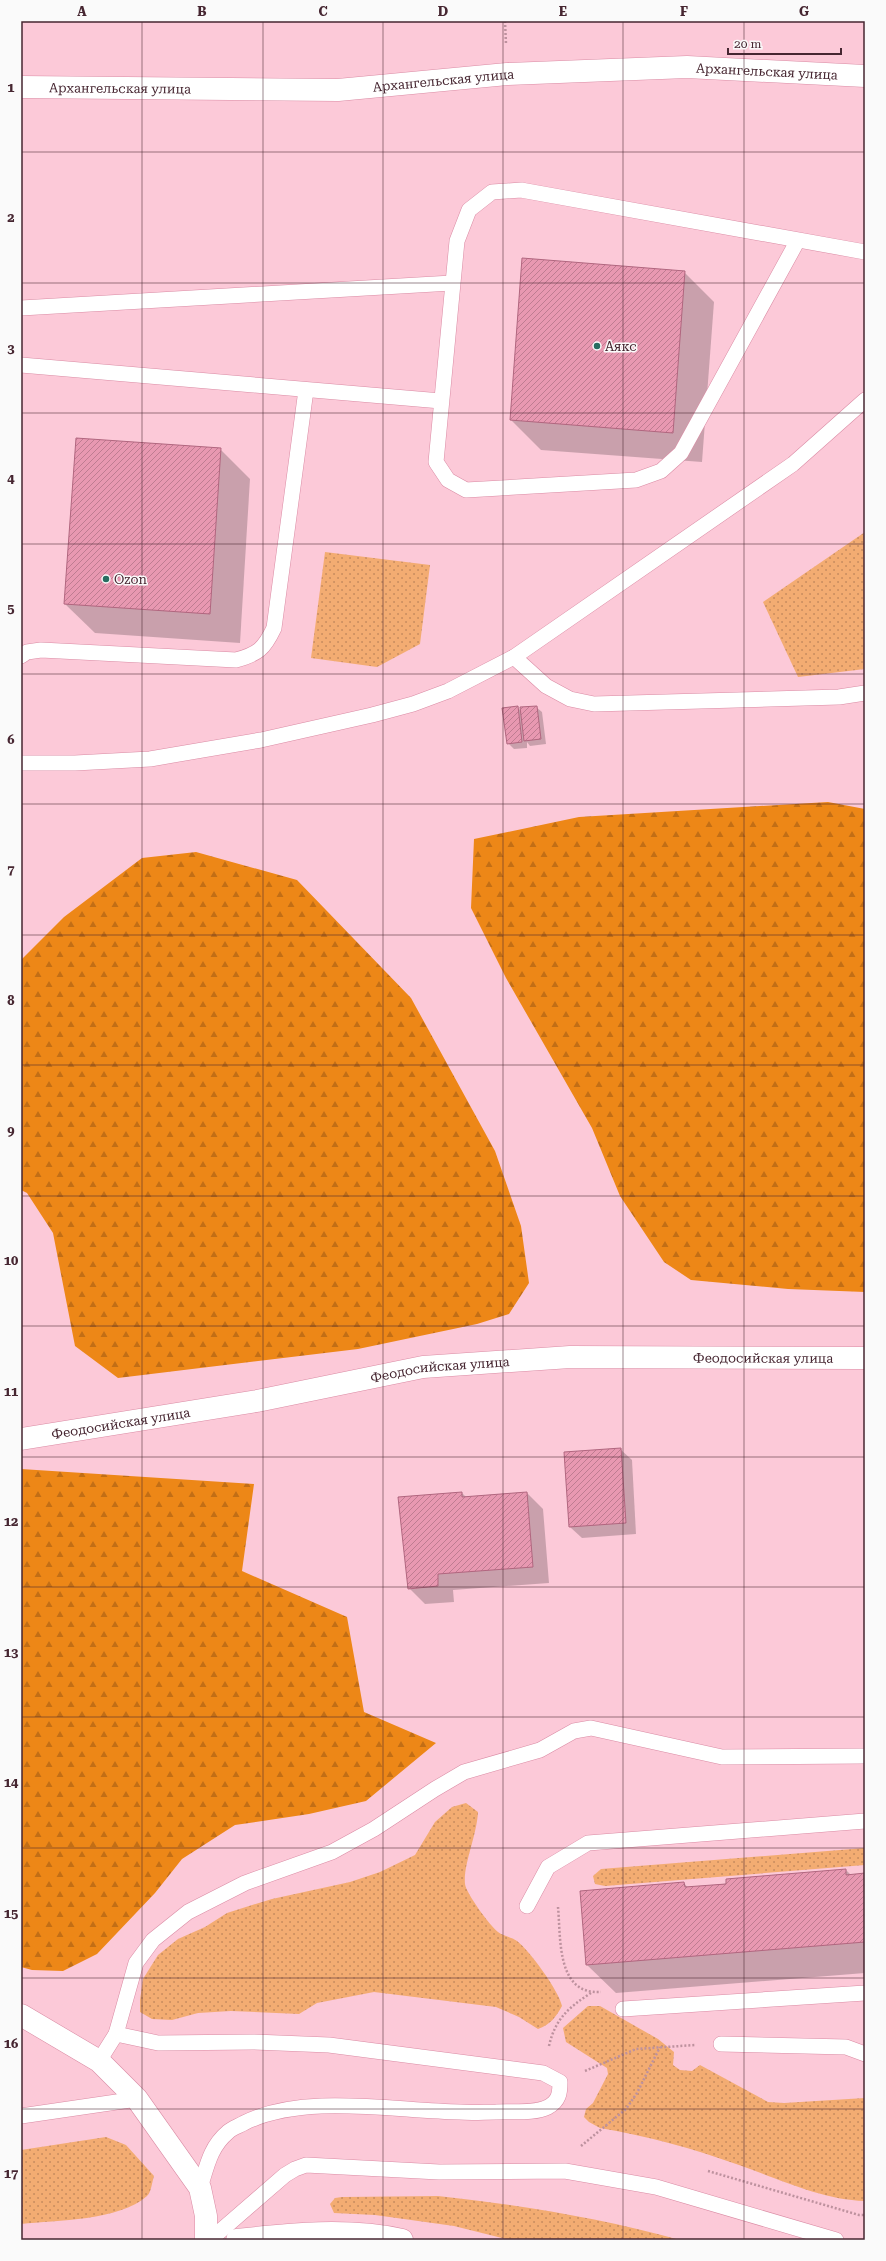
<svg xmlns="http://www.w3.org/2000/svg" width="886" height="2261" viewBox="0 0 886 2261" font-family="'Roboto Serif',serif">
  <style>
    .grass { fill: url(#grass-dots) }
    .forest { fill: url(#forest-firs) }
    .shadow { fill: #0003 }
    .building { fill: url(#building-hatch); stroke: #b1667f }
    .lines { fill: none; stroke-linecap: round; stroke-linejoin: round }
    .service-casing { stroke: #da8ba4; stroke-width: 16 }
    .minor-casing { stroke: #da8ba4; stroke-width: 23 }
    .tertiary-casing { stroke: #da8ba4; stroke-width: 23 }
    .secondary-casing { stroke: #da8ba4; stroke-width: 23 }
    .path { stroke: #bd919e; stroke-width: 2.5; stroke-dasharray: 2 2; stroke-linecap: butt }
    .service { stroke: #fff; stroke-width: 15 }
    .minor { stroke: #fff; stroke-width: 22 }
    .tertiary { stroke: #fff; stroke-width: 22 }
    .secondary { stroke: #fff; stroke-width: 22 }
    .grid { fill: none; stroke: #462631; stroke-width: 1; stroke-opacity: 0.55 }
    .poi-dot { fill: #276d60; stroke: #fafafa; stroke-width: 1.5 }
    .labels { text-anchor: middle; stroke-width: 3; stroke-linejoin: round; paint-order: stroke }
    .street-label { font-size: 13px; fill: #462631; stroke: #fafafa }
    .poi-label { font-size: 13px; fill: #462631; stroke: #fafafa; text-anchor: start }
    .neatline { fill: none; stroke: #462631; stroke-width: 1.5 }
    .grid-label { font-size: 13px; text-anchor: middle; font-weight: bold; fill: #462631 }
  </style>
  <defs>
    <pattern id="grass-dots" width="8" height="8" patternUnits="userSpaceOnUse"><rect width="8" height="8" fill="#f3ac72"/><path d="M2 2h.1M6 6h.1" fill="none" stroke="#c78c5e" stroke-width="1.8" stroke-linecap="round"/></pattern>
    <pattern id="forest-firs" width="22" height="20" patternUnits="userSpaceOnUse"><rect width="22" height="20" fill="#ed8717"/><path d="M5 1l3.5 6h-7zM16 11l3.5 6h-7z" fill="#c26e15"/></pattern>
    <pattern id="building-hatch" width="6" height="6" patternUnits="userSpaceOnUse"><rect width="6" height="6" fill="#e898b1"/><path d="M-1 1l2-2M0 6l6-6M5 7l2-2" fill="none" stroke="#be7c91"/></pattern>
  </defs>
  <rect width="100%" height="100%" fill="#fcc9d8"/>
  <g class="grass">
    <polygon points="865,532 865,669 798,677 763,602"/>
    <polygon points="325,552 430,565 420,644 377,667 311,658"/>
    <path d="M 466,1803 L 478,1812 C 477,1835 463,1865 465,1884 C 466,1893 490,1926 498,1932 C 503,1936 511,1937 517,1941 C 530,1951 559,1991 562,2006 C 556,2017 550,2025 538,2029 L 519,2017 L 496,2007 L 374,1992 L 317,2003 L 299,2014 L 231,2011 L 198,2013 L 172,2020 L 152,2019 L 140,2012 L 140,2000 L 143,1979 L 158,1955 L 178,1939 L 205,1927 L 227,1913 L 249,1906 L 272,1899 L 350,1882 L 380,1872 L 415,1855 L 435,1822 L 452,1807 Z"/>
    <polygon points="865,1848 865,1865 605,1886 595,1884 593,1876 601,1869"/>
    <path d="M 588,2006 L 600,2006 L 658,2039 L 674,2052 L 673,2065 L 680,2070 L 692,2071 L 700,2065 L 768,2102 L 784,2103 L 865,2098 L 865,2201 C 822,2200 779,2179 739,2165 C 694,2149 648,2136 600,2128 L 589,2122 L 584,2117 L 586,2109 L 593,2103 L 608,2074 L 607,2068 L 566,2042 L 563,2028 Z"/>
    <path d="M 106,2137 L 126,2145 L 154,2176 C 152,2182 151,2193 147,2196 C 119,2221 57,2220 21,2224 L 21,2150 Z"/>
    <path d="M 438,2196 C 520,2205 600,2218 680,2240 L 510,2240 L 454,2226 L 375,2215 L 334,2213 L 330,2204 L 335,2198 L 342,2197 Z"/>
  </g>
  <g class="forest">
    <polygon points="828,802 865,809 865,1292 788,1289 691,1280 664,1262 620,1196 592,1128 506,978 471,908 474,839 579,817"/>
    <polygon points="196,852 297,880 411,998 495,1151 521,1226 529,1283 509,1314 477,1324 358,1349 118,1378 75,1346 53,1233 27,1193 21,1190 21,960 64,917 142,858"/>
    <polygon points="21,1469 254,1484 242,1571 347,1617 364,1712 436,1743 366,1801 309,1814 235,1825 182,1859 155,1893 97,1954 63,1971 32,1970 21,1967"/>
  </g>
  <g class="shadow">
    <polygon points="684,272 714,302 702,462 541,450 511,420"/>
    <polygon points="220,449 250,479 240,643 95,633 65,604"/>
    <polygon points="536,707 542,712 546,744 530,746 527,742 527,748 514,749 508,743 518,708 521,711"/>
    <polygon points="620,1449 632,1460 636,1534 582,1538 570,1527"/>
    <polygon points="462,1493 467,1498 527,1493 543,1509 549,1583 453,1590 454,1602 425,1604 409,1588"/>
    <polygon points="846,1870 851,1875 865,1874 865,1973 616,1993 587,1965 684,1883 688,1888"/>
  </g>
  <g class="building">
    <polygon points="522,258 685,271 673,433 510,420"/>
    <polygon points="76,438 221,448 210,614 64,604"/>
    <polygon points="518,706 522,742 507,744 502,708"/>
    <polygon points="537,706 541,739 524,741 520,707"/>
    <polygon points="621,1448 626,1523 569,1527 564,1452"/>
    <polygon points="462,1492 462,1497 527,1492 533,1567 438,1574 438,1586 408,1589 398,1497"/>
    <polygon points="846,1869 846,1875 865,1873 865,1942 586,1965 580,1891 684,1882 685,1887 726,1884 726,1879"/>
  </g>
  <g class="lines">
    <defs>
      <g id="service">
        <polyline points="798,240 681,453 661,471 636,480 466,490 448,480 436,462 457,241 469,210 492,192 521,190 865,252"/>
        <polyline points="21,308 452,283"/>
        <polyline points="21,365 441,401"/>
        <path d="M 21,656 L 27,652 L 41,650 L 236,660 C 258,654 264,649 274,628 L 306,390"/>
        <polyline points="514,657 546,686 570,699 594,704 839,697 865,693"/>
        <polyline points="21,763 75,763 150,759 261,740 372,715 413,704 448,691 514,657 793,464 865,400"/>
        <polyline points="527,1906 548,1867 588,1843 865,1821"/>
        <polyline points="623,2009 865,1993"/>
        <path d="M 116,2034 L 158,2043 L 254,2042 L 329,2045 L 543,2073 L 560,2082 C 560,2093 559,2101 548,2107 C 534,2114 512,2111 496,2112 C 484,2112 472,2113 460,2112 C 394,2111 304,2093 244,2123 C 239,2126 232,2128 228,2132 C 210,2147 207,2166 200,2188"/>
        <polyline points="721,2044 846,2047 865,2054"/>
        <polyline points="99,2061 116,2034 136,1963 153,1940 188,1912 245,1883 332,1852 374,1829 435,1789 464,1772 540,1750 574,1731 591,1728 722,1757 865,1756"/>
        <polyline points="21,2116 137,2099"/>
        <polyline points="210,2240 285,2175 295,2169 306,2165 439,2172 565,2171 656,2187 836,2240"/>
      </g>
      <g id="minor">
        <path id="s1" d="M 21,1439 L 257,1401 L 423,1367 L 570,1357 L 865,1358"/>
        <polyline points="21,2015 99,2061 137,2099 200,2188 206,2216 206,2240"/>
      </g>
      <g id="tertiary">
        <path id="s2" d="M 21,87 L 338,90 L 507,74 L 687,67 L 865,76"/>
      </g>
      <path id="secondary" d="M 237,2240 C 290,2234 349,2228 402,2240"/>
    </defs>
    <use href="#service" class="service-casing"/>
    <use href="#minor" class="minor-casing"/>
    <use href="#tertiary" class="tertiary-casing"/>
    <use href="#secondary" class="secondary-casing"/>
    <g class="path">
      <polyline points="505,21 506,44"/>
      <path d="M 558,1907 C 561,1938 556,1995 601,1992"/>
      <path d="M 549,2046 C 555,2019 569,2007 591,1993"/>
      <polyline points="585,2071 636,2049 695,2045"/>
      <polyline points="581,2146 626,2109 637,2093 660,2047"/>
      <polyline points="708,2171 859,2215 865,2215"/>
    </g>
    <use href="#service" class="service"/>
    <use href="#minor" class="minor"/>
    <use href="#tertiary" class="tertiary"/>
    <use href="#secondary" class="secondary"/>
  </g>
  <path class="grid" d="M 142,21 L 142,2240M 263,21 L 263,2240M 383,21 L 383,2240M 503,21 L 503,2240M 623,21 L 623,2240M 744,21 L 744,2240M 21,152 L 865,152M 21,283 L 865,283M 21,413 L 865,413M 21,544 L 865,544M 21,674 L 865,674M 21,804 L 865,804M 21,935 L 865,935M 21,1065 L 865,1065M 21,1196 L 865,1196M 21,1326 L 865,1326M 21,1457 L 865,1457M 21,1587 L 865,1587M 21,1717 L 865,1717M 21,1848 L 865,1848M 21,1978 L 865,1978M 21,2109 L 865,2109"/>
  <g class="poi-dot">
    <circle cx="597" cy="346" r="4"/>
    <circle cx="106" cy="579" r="4"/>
  </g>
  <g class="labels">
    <g class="street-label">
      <text dy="5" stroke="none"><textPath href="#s2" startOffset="747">Архангельская улица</textPath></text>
      <text dy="5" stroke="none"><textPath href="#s2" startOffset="423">Архангельская улица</textPath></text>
      <text dy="5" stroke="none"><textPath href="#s2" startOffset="99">Архангельская улица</textPath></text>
      <text dy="5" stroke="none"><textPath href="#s1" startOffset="749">Феодосийская улица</textPath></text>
      <text dy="5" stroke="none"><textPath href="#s1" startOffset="425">Феодосийская улица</textPath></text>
      <text dy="5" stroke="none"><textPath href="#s1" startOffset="101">Феодосийская улица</textPath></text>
    </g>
    <g class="poi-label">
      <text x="605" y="351">Аякс</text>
      <text x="114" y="584">Ozon</text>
    </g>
  </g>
  <rect width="886" height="2261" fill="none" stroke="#fafafa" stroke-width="44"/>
  <path d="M728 48v6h113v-6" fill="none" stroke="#462631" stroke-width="2"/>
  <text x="734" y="48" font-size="12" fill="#462631" stroke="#fafafa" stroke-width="3" paint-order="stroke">20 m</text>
  <rect x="22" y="22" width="842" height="2217" class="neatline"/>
  <g class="grid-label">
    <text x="82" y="16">A</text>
    <text x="202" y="16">B</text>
    <text x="323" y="16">C</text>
    <text x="443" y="16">D</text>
    <text x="563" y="16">E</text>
    <text x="684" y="16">F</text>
    <text x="804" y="16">G</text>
    <text x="11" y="92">1</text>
    <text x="11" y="222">2</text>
    <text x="11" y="353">3</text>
    <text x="11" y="483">4</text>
    <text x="11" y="613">5</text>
    <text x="11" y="744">6</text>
    <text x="11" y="874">7</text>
    <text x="11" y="1005">8</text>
    <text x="11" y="1135">9</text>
    <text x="11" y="1265">10</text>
    <text x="11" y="1396">11</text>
    <text x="11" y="1526">12</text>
    <text x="11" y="1657">13</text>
    <text x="11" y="1787">14</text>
    <text x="11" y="1918">15</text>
    <text x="11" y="2048">16</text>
    <text x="11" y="2178">17</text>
  </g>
</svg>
